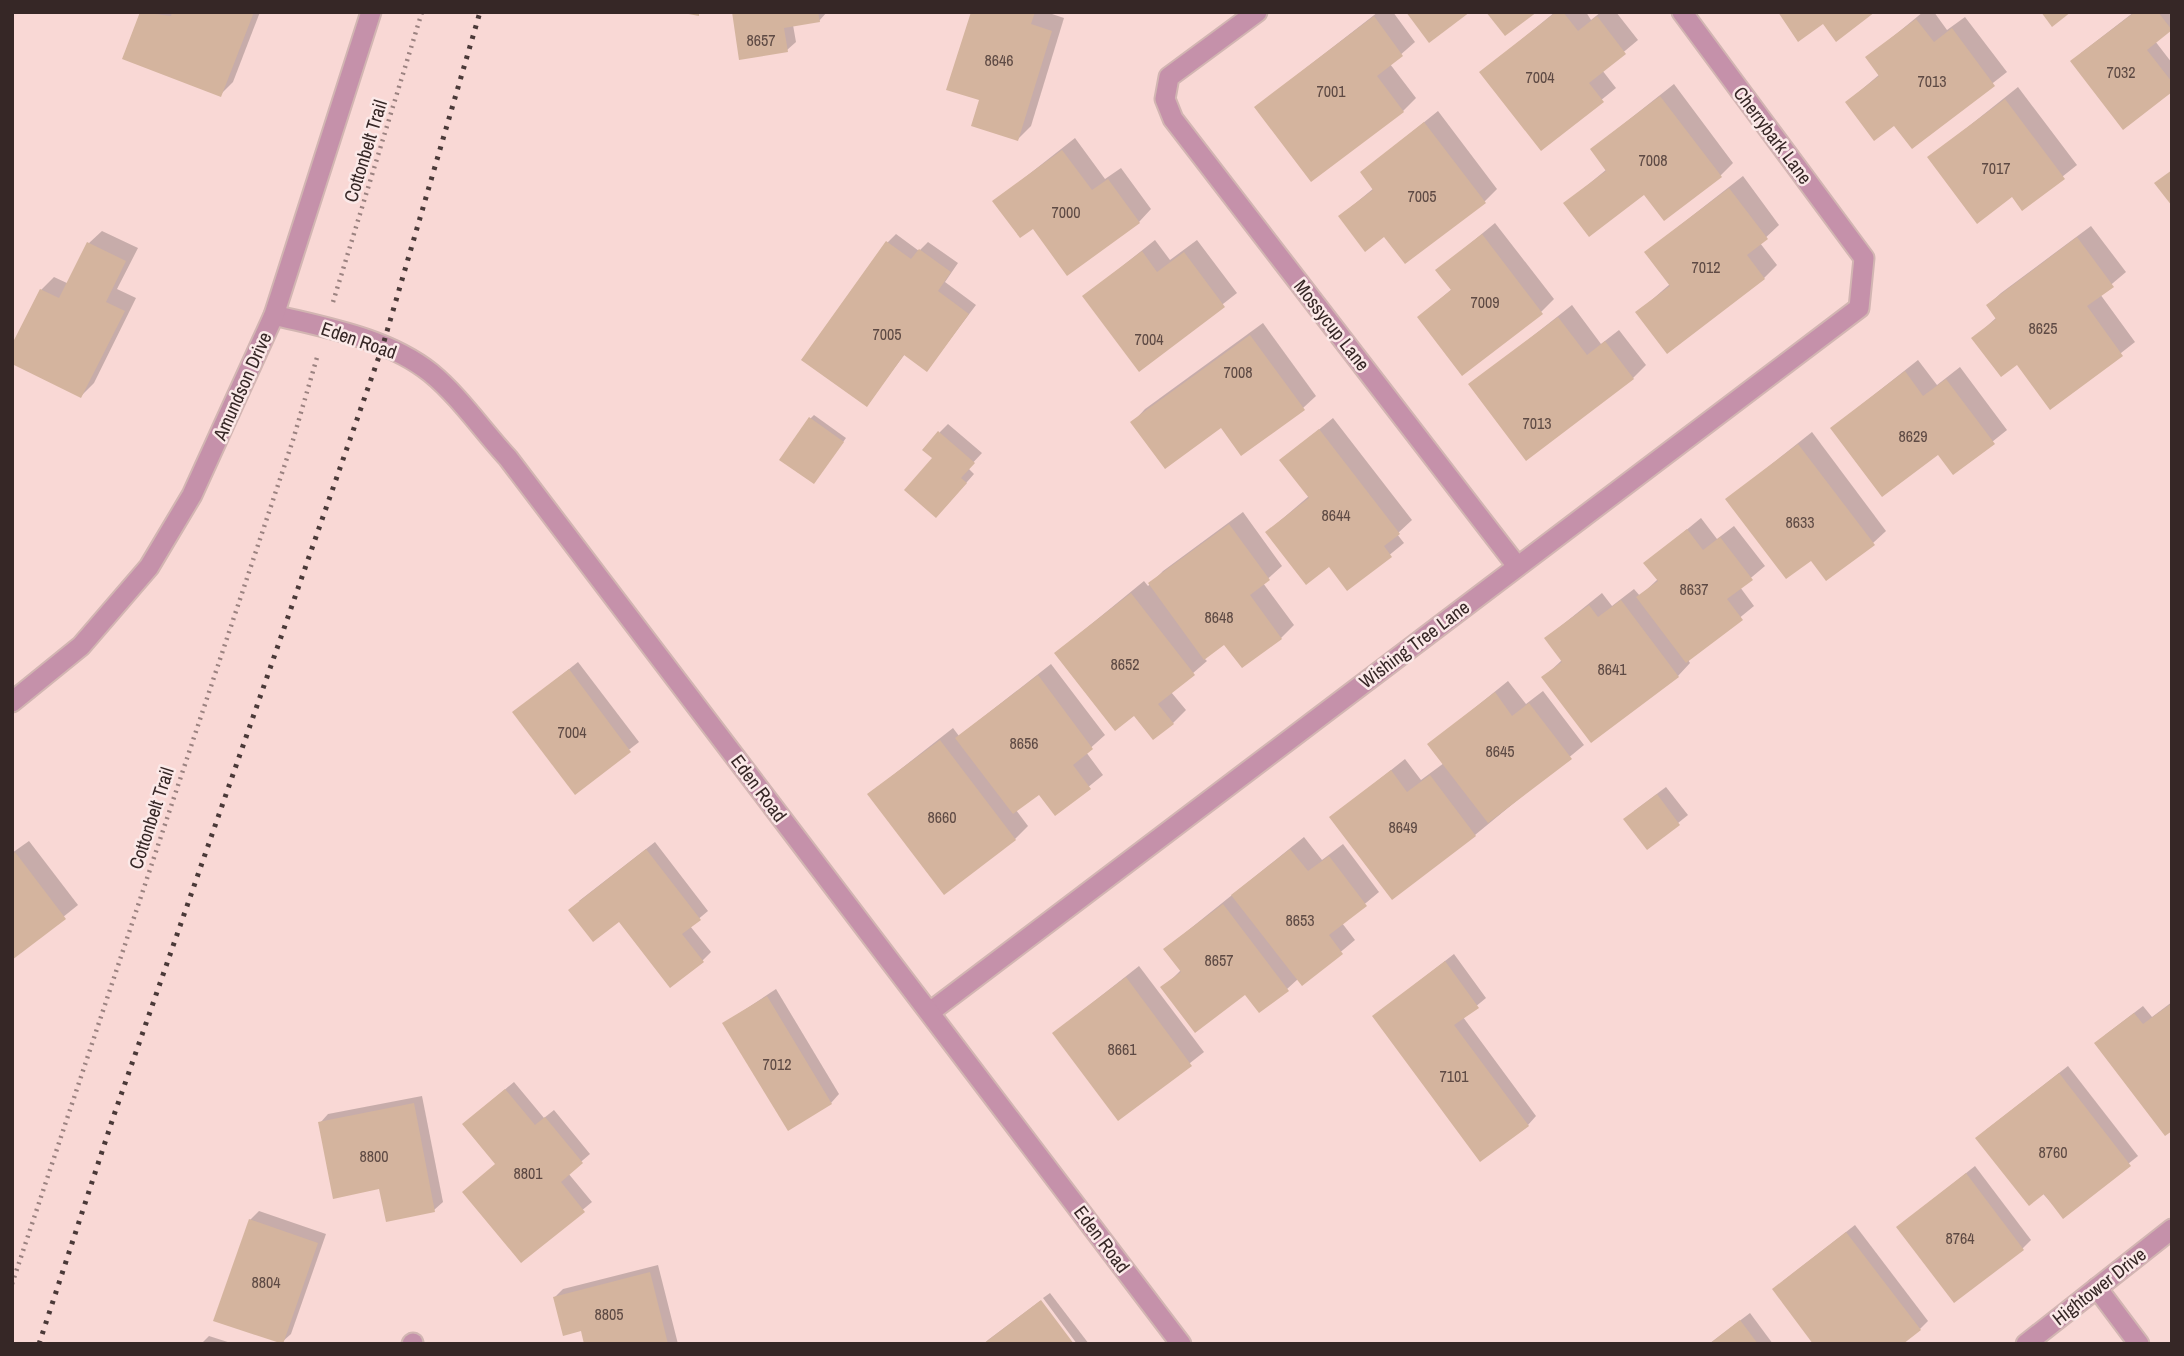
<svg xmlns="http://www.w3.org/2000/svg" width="2184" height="1356" viewBox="0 0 2184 1356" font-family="'Archivo Narrow',sans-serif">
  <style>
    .shadow { fill: #0003 }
    .building { fill: #d4b49e }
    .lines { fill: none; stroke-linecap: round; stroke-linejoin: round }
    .minor-casing { stroke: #d2b5b2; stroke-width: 23 }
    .tertiary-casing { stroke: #d2b5b2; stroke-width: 23 }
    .path { stroke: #9b8280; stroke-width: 4.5; stroke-dasharray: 2 5; stroke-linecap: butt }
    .minor { stroke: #c591aa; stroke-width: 19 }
    .tertiary { stroke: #c591aa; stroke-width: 19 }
    .rail { stroke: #4a3938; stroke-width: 5; stroke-dasharray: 3.5 7; stroke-linecap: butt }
    .labels { text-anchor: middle; stroke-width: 5; stroke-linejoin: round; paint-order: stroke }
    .number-label { font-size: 16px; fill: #5e4a44 }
    .street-label { font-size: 19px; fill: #362726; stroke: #fbe9e8 }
  </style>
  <rect width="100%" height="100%" fill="#f9d8d5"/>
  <g class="shadow">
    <polygon points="142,12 260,12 233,82 221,94"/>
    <polygon points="734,12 827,12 819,21 793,25 796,42 787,50"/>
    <polygon points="973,12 1046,12 1064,18 1031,126 1018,139 981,98"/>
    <polygon points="1378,12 1393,12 1415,42 1390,64 1416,98 1403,111 1256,107"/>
    <polygon points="1555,12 1586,12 1591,20 1601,12 1616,12 1638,40 1602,70 1616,88 1542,148 1482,72"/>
    <polygon points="1923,12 1934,12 1947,30 1965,17 2007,72 1912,146 1895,123 1847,102 1880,74 1867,58"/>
    <polygon points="2134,12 2172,12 2172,28 2155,41 2172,63 2172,90 2081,53"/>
    <polygon points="1674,84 1733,163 1720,176 1645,193 1566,203 1607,169 1592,149"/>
    <polygon points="2018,87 2077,165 2023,208 2012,195 1929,158"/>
    <polygon points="1438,111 1497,189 1484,202 1385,235 1340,216 1374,188 1362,172"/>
    <polygon points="1075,138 1105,179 1121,168 1151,209 1139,222 1033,227 995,201"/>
    <polygon points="1743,176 1779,225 1760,243 1777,265 1764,278 1638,312 1670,284 1646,252"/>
    <polygon points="1495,223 1554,299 1541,312 1419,317 1452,289 1438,270"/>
    <polygon points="2091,226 2126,272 2100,294 2135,342 2051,408 2017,362 1974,338 1997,317 1988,305 2001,293"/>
    <polygon points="102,231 138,248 117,289 136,298 94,383 81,396 41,290 54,277 69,284 89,243"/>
    <polygon points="896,234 919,251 928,242 958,263 945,282 976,305 927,370 905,354 866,405 887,243"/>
    <polygon points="1155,240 1170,260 1197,240 1237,293 1140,369 1085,296"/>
    <polygon points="1572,305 1601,344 1619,330 1646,365 1633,378 1471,385"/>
    <polygon points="1263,323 1316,396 1303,408 1221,426 1133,422 1145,409"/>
    <polygon points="1918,360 1937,385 1960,367 2007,430 1953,473 1938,452 1832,428"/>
    <polygon points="814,415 846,438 817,478 810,419"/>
    <polygon points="1333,418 1412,520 1397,534 1404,543 1348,589 1329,564 1267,532 1309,496 1282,460"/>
    <polygon points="948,424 982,453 968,468 974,474 945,507 934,458 940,432"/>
    <polygon points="1812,432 1886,531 1873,543 1811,558 1728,499"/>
    <polygon points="1243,512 1282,566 1263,583 1294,625 1281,638 1225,642 1204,658 1207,661 1171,692 1186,710 1173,723 1134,714 1056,653 1144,581 1148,586 1163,571"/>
    <polygon points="1701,518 1717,539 1734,526 1765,566 1740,587 1754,606 1688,660 1690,663 1678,676 1544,677 1562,660 1546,638 1602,593 1612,606 1634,589 1640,596 1658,579 1646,563"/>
    <polygon points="578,662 639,742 575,792 515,712"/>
    <polygon points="1051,664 1105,735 1086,752 1103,775 1055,814 1039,792 1016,810 1028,826 1015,839 869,794 953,728 959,736"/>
    <polygon points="1508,681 1526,704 1543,691 1584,745 1475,835 1392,897 1332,817 1405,759 1421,780 1444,763 1430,744"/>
    <polygon points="1666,787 1688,815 1647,848 1634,811"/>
    <polygon points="1304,837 1322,860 1343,844 1379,892 1342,923 1355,940 1302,984 1298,979 1287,989 1245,993 1163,988 1181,970 1165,949"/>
    <polygon points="29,841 78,905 12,958 12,853"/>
    <polygon points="655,842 708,911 690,926 711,952 702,961 579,901"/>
    <polygon points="1454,954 1486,998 1463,1017 1536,1116 1528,1125 1374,1016"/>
    <polygon points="1139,966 1204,1052 1119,1119 1054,1033"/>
    <polygon points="776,989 839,1094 831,1103 725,1023"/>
    <polygon points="2172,1002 2172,1129 2105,1035 2143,1006 2152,1017"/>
    <polygon points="2068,1066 2138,1156 2063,1216 1986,1130"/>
    <polygon points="514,1082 544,1118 554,1110 590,1154 568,1173 592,1202 521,1261 497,1163 473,1116"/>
    <polygon points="422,1096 443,1202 434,1210 381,1187 320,1123 328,1114"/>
    <polygon points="1975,1166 2031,1240 2022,1249 1898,1227"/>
    <polygon points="259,1211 326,1234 291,1334 282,1342 250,1220"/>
    <polygon points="1855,1225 1928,1321 1920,1329 1783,1281"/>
    <polygon points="658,1265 678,1344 586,1344 582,1329 555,1297 563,1289"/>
    <polygon points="1050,1293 1089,1344 1077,1344 1043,1298"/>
    <polygon points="1040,1301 1072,1344 984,1344 988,1340"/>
    <polygon points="1750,1313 1773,1344 1709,1344"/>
    <polygon points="209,1336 234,1344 201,1344"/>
  </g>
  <g class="building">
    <polygon points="140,12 171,16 172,12 254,12 221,97 122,59"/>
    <polygon points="678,12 699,12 699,16"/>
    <polygon points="732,12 818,12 820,22 784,28 788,52 739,60"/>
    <polygon points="971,12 1035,12 1031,24 1052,31 1018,141 971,126 979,100 946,90"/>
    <polygon points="1406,12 1470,12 1429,43"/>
    <polygon points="1486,12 1537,12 1505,36"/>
    <polygon points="1556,12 1563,12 1578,31 1597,16 1626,54 1589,83 1604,102 1541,151 1479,72"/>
    <polygon points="1778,12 1875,12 1836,42 1823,24 1798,42"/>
    <polygon points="2041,12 2071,12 2052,27"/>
    <polygon points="2135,12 2158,12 2172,30 2147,50 2172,82 2172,92 2123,130 2070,61"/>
    <polygon points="1374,16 1403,56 1377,76 1404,112 1311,182 1254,107"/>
    <polygon points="1916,19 1934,42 1952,28 1995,86 1912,149 1894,126 1874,141 1845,102 1879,76 1865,57"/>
    <polygon points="1660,96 1722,177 1664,221 1644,195 1589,237 1563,203 1606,171 1590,149"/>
    <polygon points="2005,99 2065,179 2022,211 2012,197 1977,224 1927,157"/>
    <polygon points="1424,122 1486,203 1405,264 1384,237 1365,252 1338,216 1373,190 1360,172"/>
    <polygon points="1062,150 1092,190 1108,179 1140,223 1067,276 1033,229 1020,238 992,201"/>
    <polygon points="2172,170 2172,206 2154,183"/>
    <polygon points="1729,188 1768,239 1747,255 1765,279 1667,354 1635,312 1670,286 1644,252"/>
    <polygon points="1482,234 1543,314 1462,376 1417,317 1451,290 1435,270"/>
    <polygon points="2077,237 2114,287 2087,306 2123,356 2050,410 2017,365 2001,377 1971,338 1996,319 1986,305"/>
    <polygon points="886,241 911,259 919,249 951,272 938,291 969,314 927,372 904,355 867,407 801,360"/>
    <polygon points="87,242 126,261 106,302 125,311 81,398 12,364 12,344 40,289 59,298"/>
    <polygon points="1142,251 1157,272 1184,252 1225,307 1139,372 1082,296"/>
    <polygon points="1558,317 1587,355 1605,341 1634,379 1526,461 1468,384"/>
    <polygon points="1250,335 1305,410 1241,456 1221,428 1165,469 1130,422"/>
    <polygon points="1905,371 1923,396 1946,379 1995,444 1953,475 1938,455 1882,497 1830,428"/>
    <polygon points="809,417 844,442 814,484 779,460"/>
    <polygon points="1319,429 1400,534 1384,546 1392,557 1347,591 1329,567 1306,585 1265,532 1309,498 1279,460"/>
    <polygon points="938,431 975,463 961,478 967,483 936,518 904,490 932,458 922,450"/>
    <polygon points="1798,444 1875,545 1826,581 1811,561 1786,579 1725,499"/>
    <polygon points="1229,524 1270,580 1250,595 1282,639 1242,668 1224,645 1204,660 1148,583"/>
    <polygon points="1687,529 1703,550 1720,537 1753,580 1727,599 1743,620 1686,663 1636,597 1658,581 1643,563"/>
    <polygon points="1131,593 1195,675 1158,704 1174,724 1153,740 1134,716 1115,731 1054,653"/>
    <polygon points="1621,600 1679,677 1591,743 1541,677 1562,662 1544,638 1589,605 1598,617"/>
    <polygon points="569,669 631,752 575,795 512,712"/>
    <polygon points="1038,675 1093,749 1073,765 1091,789 1055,816 1039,795 1013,814 955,738"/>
    <polygon points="1495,692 1512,716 1529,703 1572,759 1488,823 1427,744"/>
    <polygon points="940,740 1016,840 944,895 867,794"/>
    <polygon points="1391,770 1407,792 1430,775 1476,836 1392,900 1329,817"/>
    <polygon points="1657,794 1680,825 1647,850 1623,819"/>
    <polygon points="646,849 701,920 682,934 704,962 670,988 619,922 593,942 568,910"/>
    <polygon points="1290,849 1308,871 1329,856 1367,906 1329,935 1343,954 1302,986 1231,895"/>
    <polygon points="15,852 66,919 12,960 12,855"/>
    <polygon points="1223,904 1289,991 1259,1013 1245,995 1195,1033 1160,987 1181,972 1163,949"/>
    <polygon points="1445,961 1479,1008 1454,1025 1529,1126 1480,1162 1372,1016"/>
    <polygon points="1126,977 1192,1066 1118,1121 1052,1033"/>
    <polygon points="767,996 832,1104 788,1131 722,1023"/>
    <polygon points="2172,1003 2172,1131 2165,1136 2094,1043 2134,1013 2143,1024"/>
    <polygon points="2059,1073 2131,1166 2063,1219 2044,1194 2029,1206 1975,1138"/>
    <polygon points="505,1089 535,1125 545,1117 583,1163 561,1182 585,1212 521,1263 462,1192 495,1164 462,1124"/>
    <polygon points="414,1103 435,1212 386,1222 379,1189 333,1199 318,1122"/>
    <polygon points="1966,1173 2024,1250 1954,1303 1896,1227"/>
    <polygon points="249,1219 318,1243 283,1344 213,1321"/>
    <polygon points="1846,1232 1921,1330 1903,1344 1813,1344 1772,1289"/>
    <polygon points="650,1272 668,1344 584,1344 581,1331 563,1336 553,1297"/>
    <polygon points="1041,1300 1074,1344 983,1344"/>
    <polygon points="1740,1320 1758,1344 1709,1344"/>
  </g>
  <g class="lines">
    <defs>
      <g id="minor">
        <polyline points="1257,12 1169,77 1165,99 1173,119 1517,566"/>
        <polyline points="930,1012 1859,308 1864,258 1682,12"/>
        <polyline points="2097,1288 2139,1344"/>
        <polyline points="412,1344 413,1343"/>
        <polyline points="2026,1344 2172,1229"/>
      </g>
      <g id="tertiary">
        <path d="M 274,315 C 327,328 387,338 431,373 C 459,396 483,431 508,458 L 1181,1344"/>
        <polyline points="12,702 81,646 149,567 192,495 274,315 371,12"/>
      </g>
    </defs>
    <use href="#minor" class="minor-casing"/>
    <use href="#tertiary" class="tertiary-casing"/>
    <g class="path">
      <polyline points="333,302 422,12"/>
      <polyline points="12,1284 293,440 318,354"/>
    </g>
    <use href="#minor" class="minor"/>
    <use href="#tertiary" class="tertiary"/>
    <polyline class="rail" points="39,1344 114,1115 383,345 480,12"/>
  </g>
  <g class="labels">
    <g class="number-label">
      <text x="761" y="46">8657</text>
      <text x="999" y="66">8646</text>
      <text x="2121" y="78">7032</text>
      <text x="1540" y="83">7004</text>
      <text x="1932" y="87">7013</text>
      <text x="1331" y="97">7001</text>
      <text x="1653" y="166">7008</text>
      <text x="1996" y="174">7017</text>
      <text x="1422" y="202">7005</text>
      <text x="1066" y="218">7000</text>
      <text x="1706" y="273">7012</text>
      <text x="1485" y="308">7009</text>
      <text x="2043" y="334">8625</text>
      <text x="887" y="340">7005</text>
      <text x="1149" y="345">7004</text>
      <text x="1238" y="378">7008</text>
      <text x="1537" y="429">7013</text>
      <text x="1913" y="442">8629</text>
      <text x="1336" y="521">8644</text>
      <text x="1800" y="528">8633</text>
      <text x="1694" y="595">8637</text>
      <text x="1219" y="623">8648</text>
      <text x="1125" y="670">8652</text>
      <text x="1612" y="675">8641</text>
      <text x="572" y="738">7004</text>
      <text x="1024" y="749">8656</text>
      <text x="1500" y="757">8645</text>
      <text x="942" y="823">8660</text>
      <text x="1403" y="833">8649</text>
      <text x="1300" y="926">8653</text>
      <text x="1219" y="966">8657</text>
      <text x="1122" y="1055">8661</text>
      <text x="777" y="1070">7012</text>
      <text x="1454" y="1082">7101</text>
      <text x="2053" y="1158">8760</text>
      <text x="374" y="1162">8800</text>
      <text x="528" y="1179">8801</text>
      <text x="1960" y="1244">8764</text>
      <text x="266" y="1288">8804</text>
      <text x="609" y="1320">8805</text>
    </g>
    <g class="street-label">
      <text transform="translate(1773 135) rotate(53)" y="7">Cherrybark Lane</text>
      <text transform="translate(365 151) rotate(-73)" y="7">Cottonbelt Trail</text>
      <text transform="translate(1332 325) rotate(52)" y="7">Mossycup Lane</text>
      <text transform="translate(359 340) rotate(19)" y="7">Eden Road</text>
      <text transform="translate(242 386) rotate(-66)" y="7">Amundson Drive</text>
      <text transform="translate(1414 644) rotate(-37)" y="7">Wishing Tree Lane</text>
      <text transform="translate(759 788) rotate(53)" y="7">Eden Road</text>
      <text transform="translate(151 818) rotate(-72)" y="7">Cottonbelt Trail</text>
      <text transform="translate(1102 1239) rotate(53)" y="7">Eden Road</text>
      <text transform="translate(2099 1286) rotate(-38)" y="7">Hightower Drive</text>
    </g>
  </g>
  <rect width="2184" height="1356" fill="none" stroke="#362726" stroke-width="28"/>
</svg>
